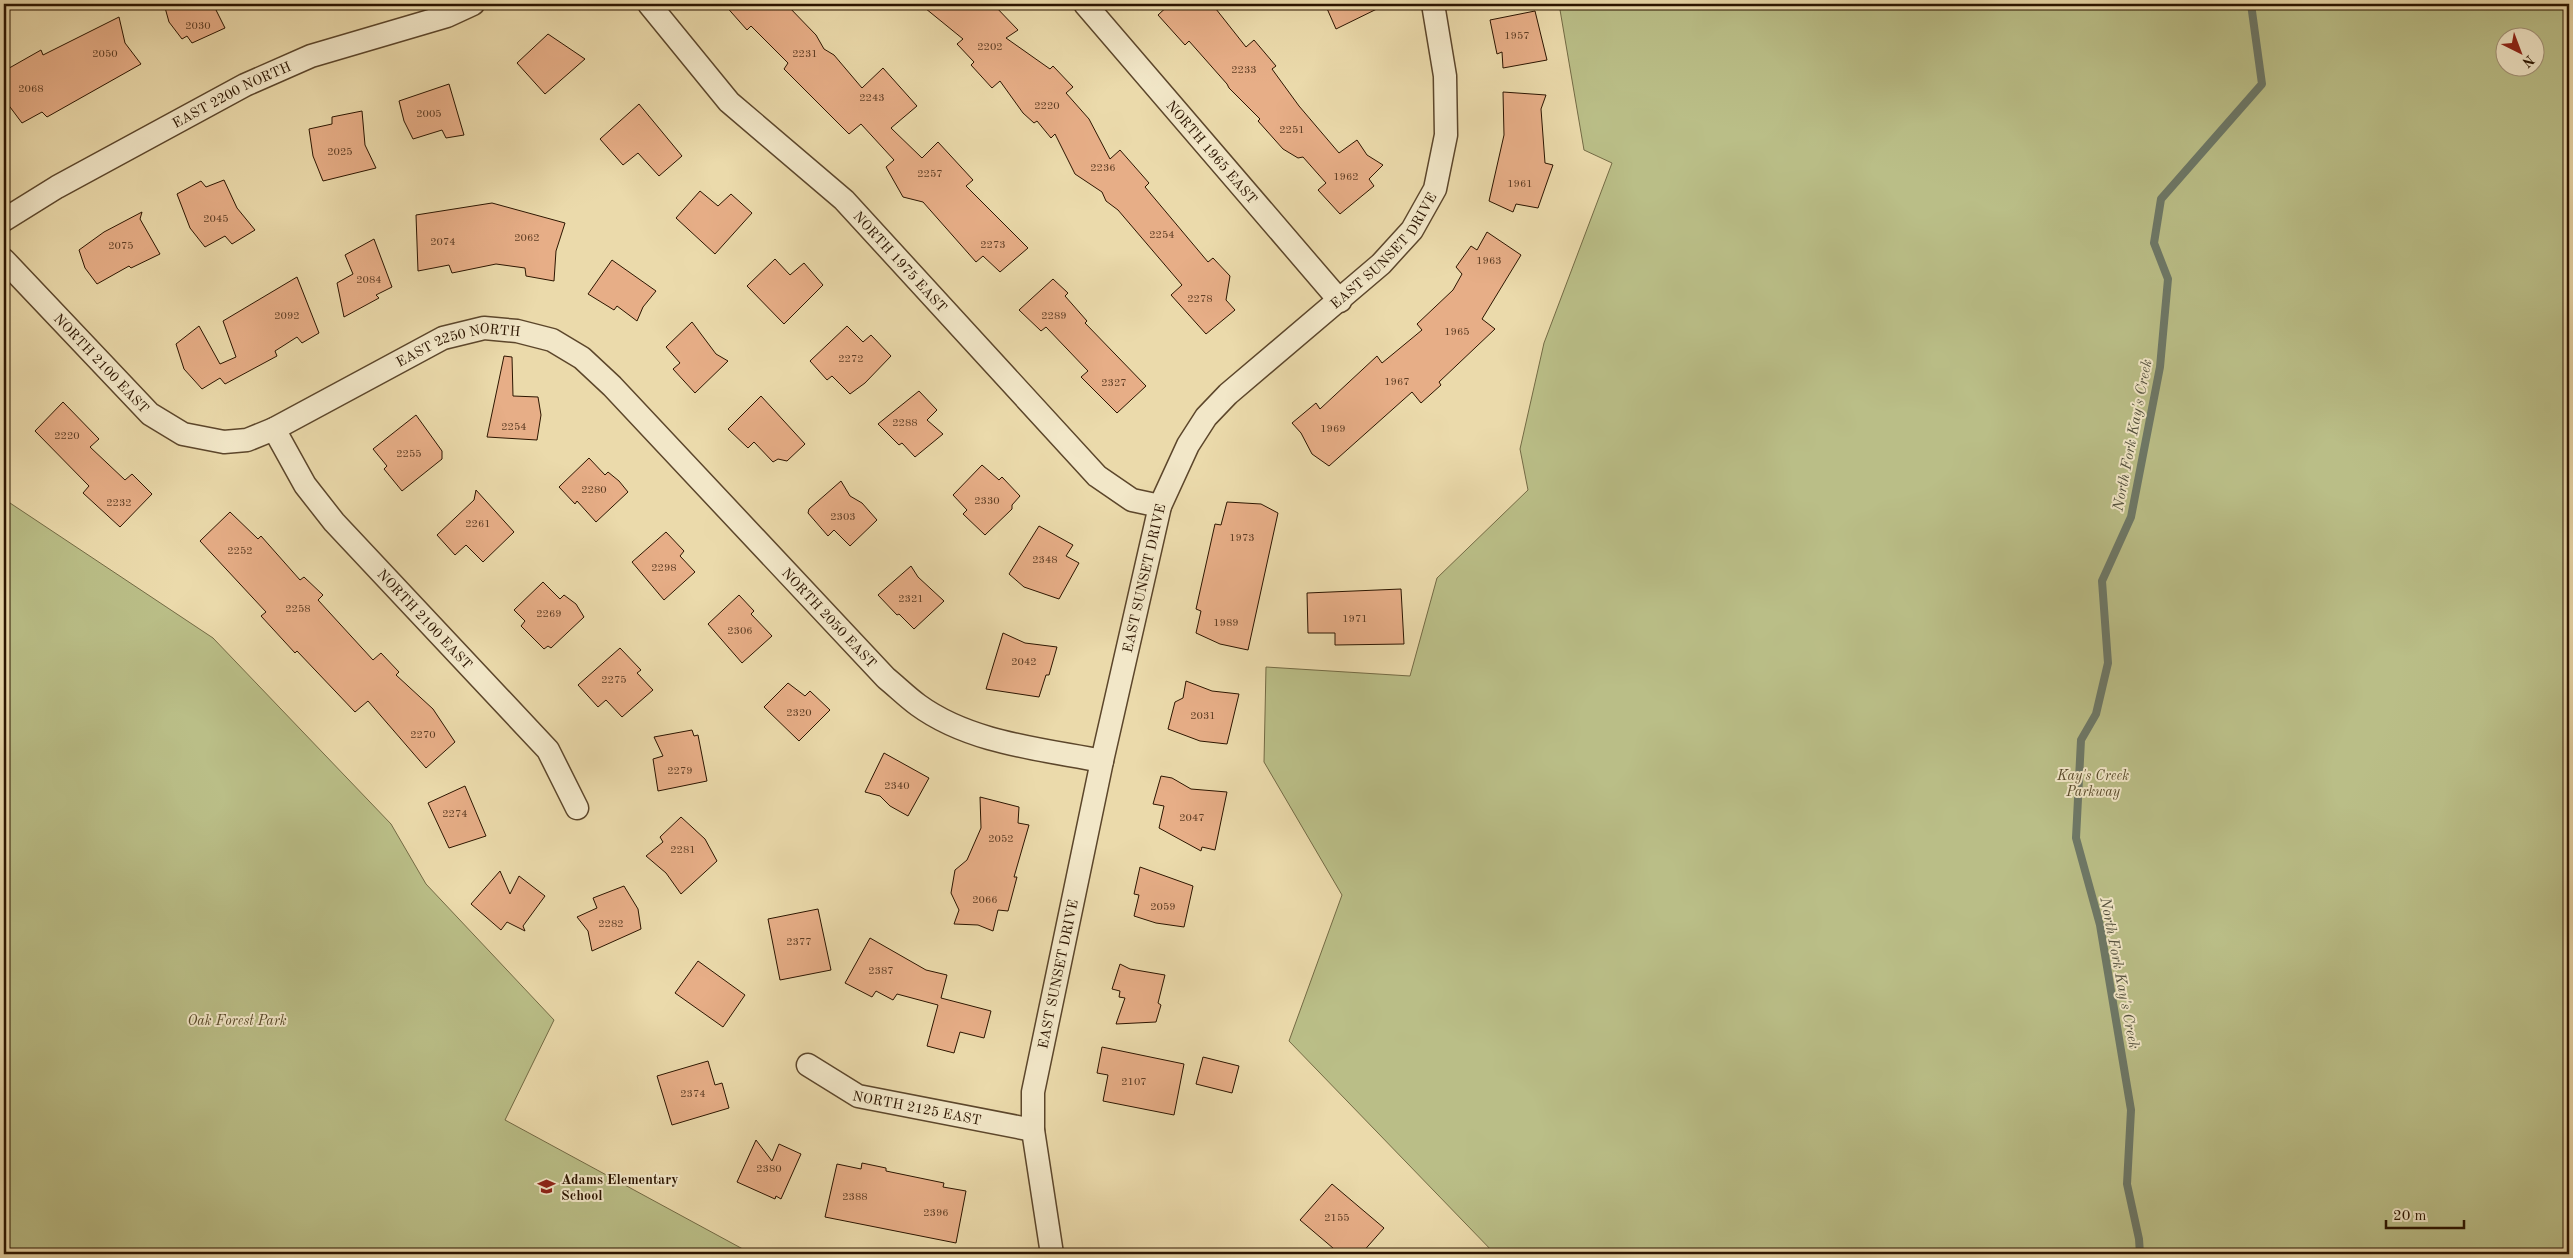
<svg xmlns="http://www.w3.org/2000/svg" width="2573" height="1258" viewBox="0 0 2573 1258" font-family="'Old Standard TT',serif">
  <style>
    .green { fill: #babe87; stroke: #736a44; fill-rule: evenodd }
    .lines { fill: none; stroke-linecap: round; stroke-linejoin: round }
    .stream { stroke: #6d7867; stroke-width: 8 }
    .building { fill: #e7ae87; stroke: #2c1500 }
    .street-casing { stroke: #5c462b; stroke-width: 25 }
    .street { stroke: #f2e7c8; stroke-width: 22 }
    .labels { text-anchor: middle; stroke-width: 4; stroke-linejoin: round; paint-order: stroke }
    .number-label { font-size: 11px; fill: #5b3b22 }
    .street-label { font-size: 14px; fill: #2c1500; stroke: #f2e7c8 }
    .park-label { font-size: 14px; font-style: italic; fill: #574828; stroke: #f2e7c8 }
    .poi-label { font-size: 14px; font-weight: bold; fill: #2c1500; stroke: #f2e7c8; text-anchor: start }
    .water-label { font-size: 15px; font-style: italic; fill: #524f3c; stroke: #f2e7c8 }
  </style>
  <rect width="100%" height="100%" fill="#ebdaab"/>
  <filter id="stains"><feTurbulence type="fractalNoise" baseFrequency=".004" numOctaves="4"/><feColorMatrix values="0 0 0 0 .2 0 0 0 0 .09 0 0 0 0 .02 0 0 0 .5 -.17"/></filter>
  <radialGradient id="worn" r=".72"><stop offset=".6" stop-color="#630" stop-opacity="0"/><stop offset="1" stop-color="#630" stop-opacity=".3"/></radialGradient>
  <g class="green">
    <path d="M 1559,4 L 2569,4 L 2569,1254 L 1495,1254 L 1289,1041 L 1342,895 L 1264,762 L 1266,667 L 1410,676 L 1437,578 L 1528,490 L 1520,449 L 1544,343 L 1612,163 L 1584,150 ZM 2506,38 L 2536,38 L 2536,68 L 2506,68 Z"/>
    <polygon points="4,499 213,638 391,824 426,884 554,1020 505,1120 752,1254 4,1254"/>
  </g>
  <g class="lines">
    <polyline class="stream" points="2140,1254 2139,1239 2127,1184 2131,1110 2100,925 2076,838 2081,740 2096,714 2108,663 2102,581 2131,517 2160,367 2168,279 2154,243 2161,199 2262,84 2251,4"/>
  </g>
  <g class="building">
    <polygon points="164,4 213,4 225,28 192,43 187,36 182,39 169,22"/>
    <polygon points="724,4 786,4 816,35 824,49 834,55 862,88 883,68 917,106 891,128 922,158 938,142 973,180 966,186 1028,248 1000,272 983,256 976,262 923,202 903,197 886,167 894,160 861,124 849,134 784,69 788,63 751,26 747,30"/>
    <polygon points="920,4 993,4 1018,30 1006,38 1050,69 1053,66 1073,87 1066,93 1089,119 1110,159 1120,150 1149,183 1145,187 1208,262 1213,258 1230,276 1226,300 1235,310 1206,334 1171,295 1182,285 1118,210 1106,201 1102,192 1075,174 1055,134 1051,138 1037,121 1034,123 1023,113 1000,81 992,88 971,65 974,62 957,44 963,39"/>
    <polygon points="1170,4 1212,4 1246,47 1254,40 1276,66 1272,69 1299,106 1339,153 1357,140 1367,155 1383,165 1369,179 1374,186 1340,214 1318,190 1326,183 1303,157 1298,158 1283,149 1258,121 1260,119 1229,88 1227,84 1189,41 1185,45 1158,15"/>
    <polygon points="1325,4 1387,4 1336,29"/>
    <polygon points="1535,11 1547,60 1503,68 1502,52 1497,54 1490,20"/>
    <polygon points="119,17 125,43 141,64 47,117 42,112 22,123 4,99 4,71 41,50 43,55"/>
    <polygon points="548,34 585,59 545,94 517,63"/>
    <polygon points="449,84 464,135 446,138 442,130 413,139 404,121 399,101"/>
    <polygon points="1503,92 1546,95 1541,109 1545,163 1553,165 1538,208 1516,204 1513,212 1489,201 1504,135"/>
    <polygon points="639,104 682,156 659,176 638,153 623,165 600,139"/>
    <polygon points="362,111 365,145 376,168 323,181 313,156 309,129 332,124 332,117"/>
    <polygon points="224,180 237,208 255,230 232,244 225,236 205,247 190,228 177,194 201,181 206,187"/>
    <polygon points="700,191 718,206 731,194 752,213 715,254 676,218"/>
    <polygon points="492,203 565,223 556,251 554,281 526,276 525,268 496,264 452,273 449,265 418,271 416,215"/>
    <polygon points="142,212 140,219 160,254 131,268 129,266 97,284 85,268 79,250 104,232"/>
    <polygon points="1487,232 1521,255 1482,319 1495,329 1439,382 1441,385 1421,403 1412,392 1329,466 1312,454 1301,433 1292,423 1316,403 1320,409 1377,356 1382,363 1422,330 1417,324 1453,290 1462,274 1456,267 1471,246 1477,250"/>
    <polygon points="374,239 392,287 376,295 379,298 344,317 337,283 353,274 345,255"/>
    <polygon points="775,259 790,275 804,263 823,285 784,324 747,286"/>
    <polygon points="612,260 656,291 643,307 637,321 617,306 614,310 588,294"/>
    <polygon points="297,277 319,333 302,343 297,337 275,351 277,356 225,384 220,378 202,389 184,369 176,344 199,326 220,364 236,357 223,321"/>
    <polygon points="1053,279 1068,293 1065,296 1087,321 1085,323 1146,386 1117,413 1081,377 1088,371 1046,327 1041,331 1019,310"/>
    <polygon points="692,322 716,354 728,361 695,393 673,369 680,363 666,347"/>
    <polygon points="847,326 863,342 871,335 891,356 865,383 850,394 832,376 827,380 810,361"/>
    <polygon points="504,356 512,357 513,396 538,397 541,415 537,440 487,437"/>
    <polygon points="919,391 937,410 927,420 943,434 915,457 902,443 899,445 878,424"/>
    <polygon points="761,396 805,444 787,461 778,459 773,462 754,442 748,448 728,429"/>
    <polygon points="63,402 99,439 90,447 125,480 132,474 152,494 120,527 83,493 89,486 35,431"/>
    <polygon points="416,415 442,451 442,459 402,491 384,469 387,466 373,449"/>
    <polygon points="589,458 605,475 608,472 619,481 628,492 596,522 577,501 575,504 559,487"/>
    <polygon points="982,465 999,480 1002,477 1020,496 1012,505 1012,509 985,535 963,514 967,510 953,495"/>
    <polygon points="841,481 850,496 862,503 877,520 850,546 834,530 828,536 808,513 809,509"/>
    <polygon points="476,490 514,532 483,562 466,545 455,555 437,535 474,500"/>
    <polygon points="1227,502 1261,504 1278,513 1248,650 1220,644 1196,633 1201,611 1196,609 1215,524 1221,525"/>
    <polygon points="230,512 258,539 261,536 300,580 304,577 323,595 318,600 373,660 381,653 399,672 396,675 433,709 455,742 426,768 368,701 355,712 297,651 295,653 261,616 266,612 200,541"/>
    <polygon points="1039,526 1073,545 1066,556 1079,563 1059,599 1024,587 1009,574"/>
    <polygon points="666,532 684,551 680,556 695,572 664,600 632,562"/>
    <polygon points="911,566 918,577 944,601 914,629 899,614 897,615 878,595"/>
    <polygon points="543,582 560,599 564,595 576,604 584,617 551,648 548,646 544,649 521,626 525,621 514,610"/>
    <polygon points="1401,589 1404,644 1335,645 1335,633 1308,633 1307,593"/>
    <polygon points="739,595 754,611 751,614 772,636 742,663 708,624"/>
    <polygon points="1003,633 1025,643 1057,647 1049,675 1046,675 1039,697 986,689"/>
    <polygon points="620,648 641,670 637,673 653,690 622,717 606,700 598,707 578,685"/>
    <polygon points="1186,681 1212,691 1239,694 1227,744 1200,741 1168,729 1175,702 1183,698"/>
    <polygon points="788,683 805,696 810,691 830,710 799,741 764,707"/>
    <polygon points="692,730 694,736 698,735 707,781 658,791 653,759 663,756 654,737"/>
    <polygon points="884,753 929,778 908,816 890,806 880,796 865,792"/>
    <polygon points="1161,776 1172,778 1191,789 1227,792 1215,850 1202,847 1201,851 1159,828 1164,806 1153,804"/>
    <polygon points="465,786 486,836 449,848 428,803"/>
    <polygon points="980,797 1019,807 1018,823 1029,825 1014,877 1017,877 1008,911 998,910 993,931 978,925 954,924 959,910 951,893 955,870 967,860 981,828"/>
    <polygon points="681,817 705,839 717,861 681,894 666,873 646,856 663,842 660,837"/>
    <polygon points="1140,867 1193,886 1184,927 1156,923 1134,916 1139,895 1134,894"/>
    <polygon points="500,871 510,894 519,876 545,896 523,926 525,931 507,922 501,930 471,904"/>
    <polygon points="624,886 638,909 641,929 592,951 588,931 577,917 597,908 593,898"/>
    <polygon points="818,909 831,970 780,980 768,919"/>
    <polygon points="870,938 926,970 947,975 941,998 991,1011 984,1038 960,1032 954,1053 927,1046 938,1005 897,994 893,1000 876,991 872,997 845,983"/>
    <polygon points="698,961 745,995 723,1027 675,993"/>
    <polygon points="1120,964 1130,969 1165,975 1158,1003 1161,1005 1156,1022 1116,1024 1125,998 1119,997 1120,991 1112,989"/>
    <polygon points="1102,1047 1184,1064 1174,1115 1103,1101 1108,1075 1097,1073"/>
    <polygon points="1203,1057 1239,1066 1232,1093 1196,1084"/>
    <polygon points="708,1061 715,1085 722,1083 729,1108 672,1125 657,1076"/>
    <polygon points="756,1140 772,1161 779,1144 801,1154 781,1199 776,1196 775,1199 737,1182"/>
    <polygon points="862,1163 886,1168 886,1171 944,1183 943,1187 966,1191 956,1243 825,1217 837,1164 861,1169"/>
    <polygon points="1332,1184 1384,1228 1361,1254 1340,1254 1300,1220"/>
  </g>
  <g class="lines">
    <defs>
      <g id="street">
        <path id="s1" d="M 649,4 L 729,102 L 844,200 L 1097,476 L 1132,500 L 1160,506"/>
        <path id="s2" d="M 1085,4 L 1340,301"/>
        <path id="s3" d="M 4,220 L 57,187 L 245,85 L 311,56 L 447,16 L 473,4"/>
        <path id="s4" d="M 4,260 L 150,414 L 183,434 L 224,442 L 247,440 L 274,429 L 443,338 L 484,328 L 517,331 L 552,340 L 582,358 L 612,386 L 886,678 C 897,687 907,697 918,705 C 970,743 1041,749 1102,761"/>
        <path id="s5" d="M 274,429 L 305,485 L 334,522 L 548,750 L 577,808"/>
        <path id="s6" d="M 808,1065 L 858,1096 L 1033,1130"/>
        <path id="s7" d="M 1052,1254 L 1033,1130 L 1033,1092 L 1102,761 L 1160,506 L 1188,445 L 1206,417 L 1228,394 L 1381,264 L 1412,230 L 1435,189 L 1446,135 L 1445,76 L 1433,4"/>
      </g>
    </defs>
    <use href="#street" class="street-casing"/>
    <use href="#street" class="street"/>
  </g>
  <defs>
    <symbol id="school-bare" viewBox="-9 -9 18 18"><path d="M0-5L7-2L0 1L-7-2ZM-4 1L0 2.5L4 1V4Q0 6-4 4Z" fill="#8f2418" stroke="#f2e7c8" stroke-width="2.5" paint-order="stroke"/></symbol>
  </defs>
  <g fill-rule="evenodd">
    <use href="#school-bare" x="534" y="1174" width="25" height="25"/>
  </g>
  <g class="labels">
    <g class="number-label">
      <text x="198" y="29">2030</text>
      <text x="1517" y="39">1957</text>
      <text x="990" y="50">2202</text>
      <text x="105" y="57">2050</text>
      <text x="805" y="57">2231</text>
      <text x="1244" y="73">2233</text>
      <text x="31" y="92">2068</text>
      <text x="872" y="101">2243</text>
      <text x="1047" y="109">2220</text>
      <text x="429" y="117">2005</text>
      <text x="1292" y="133">2251</text>
      <text x="340" y="155">2025</text>
      <text x="1103" y="171">2236</text>
      <text x="930" y="177">2257</text>
      <text x="1346" y="180">1962</text>
      <text x="1520" y="187">1961</text>
      <text x="216" y="222">2045</text>
      <text x="1162" y="238">2254</text>
      <text x="527" y="241">2062</text>
      <text x="443" y="245">2074</text>
      <text x="993" y="248">2273</text>
      <text x="121" y="249">2075</text>
      <text x="1489" y="264">1963</text>
      <text x="369" y="283">2084</text>
      <text x="1200" y="302">2278</text>
      <text x="287" y="319">2092</text>
      <text x="1054" y="319">2289</text>
      <text x="1457" y="335">1965</text>
      <text x="851" y="362">2272</text>
      <text x="1397" y="385">1967</text>
      <text x="1114" y="386">2327</text>
      <text x="905" y="426">2288</text>
      <text x="514" y="430">2254</text>
      <text x="1333" y="432">1969</text>
      <text x="67" y="439">2220</text>
      <text x="409" y="457">2255</text>
      <text x="594" y="493">2280</text>
      <text x="987" y="504">2330</text>
      <text x="119" y="506">2232</text>
      <text x="843" y="520">2303</text>
      <text x="478" y="527">2261</text>
      <text x="1242" y="541">1973</text>
      <text x="240" y="554">2252</text>
      <text x="1045" y="563">2348</text>
      <text x="664" y="571">2298</text>
      <text x="911" y="602">2321</text>
      <text x="298" y="612">2258</text>
      <text x="549" y="617">2269</text>
      <text x="1355" y="622">1971</text>
      <text x="1226" y="626">1989</text>
      <text x="740" y="634">2306</text>
      <text x="1024" y="665">2042</text>
      <text x="614" y="683">2275</text>
      <text x="799" y="716">2320</text>
      <text x="1203" y="719">2031</text>
      <text x="423" y="738">2270</text>
      <text x="680" y="774">2279</text>
      <text x="897" y="789">2340</text>
      <text x="455" y="817">2274</text>
      <text x="1192" y="821">2047</text>
      <text x="1001" y="842">2052</text>
      <text x="683" y="853">2281</text>
      <text x="985" y="903">2066</text>
      <text x="1163" y="910">2059</text>
      <text x="611" y="927">2282</text>
      <text x="799" y="945">2377</text>
      <text x="881" y="974">2387</text>
      <text x="1134" y="1085">2107</text>
      <text x="693" y="1097">2374</text>
      <text x="769" y="1172">2380</text>
      <text x="855" y="1200">2388</text>
      <text x="936" y="1216">2396</text>
      <text x="1337" y="1221">2155</text>
    </g>
    <g class="street-label">
      <text dy="5" stroke="none"><textPath href="#s3" startOffset="260">EAST 2200 NORTH</textPath></text>
      <text dy="5" stroke="none"><textPath href="#s2" startOffset="195">NORTH 1965 EAST</textPath></text>
      <text dy="5" stroke="none"><textPath href="#s7" startOffset="1108">EAST SUNSET DRIVE</textPath></text>
      <text dy="5" stroke="none"><textPath href="#s1" startOffset="361">NORTH 1975 EAST</textPath></text>
      <text dy="5" stroke="none"><textPath href="#s4" startOffset="550">EAST 2250 NORTH</textPath></text>
      <text dy="5" stroke="none"><textPath href="#s4" startOffset="142">NORTH 2100 EAST</textPath></text>
      <text dy="5" stroke="none"><textPath href="#s7" startOffset="689">EAST SUNSET DRIVE</textPath></text>
      <text dy="5" stroke="none"><textPath href="#s4" startOffset="1042">NORTH 2050 EAST</textPath></text>
      <text dy="5" stroke="none"><textPath href="#s5" startOffset="244">NORTH 2100 EAST</textPath></text>
      <text dy="5" stroke="none"><textPath href="#s7" startOffset="284">EAST SUNSET DRIVE</textPath></text>
      <text dy="5" stroke="none"><textPath href="#s6" startOffset="119">NORTH 2125 EAST</textPath></text>
    </g>
    <g class="park-label">
      <text x="2093" y="780">Kay's Creek<tspan x="2093" dy="16">Parkway</tspan></text>
      <text x="237" y="1025">Oak Forest Park</text>
    </g>
    <g class="poi-label">
      <text x="561" y="1184">Adams Elementary<tspan x="561" dy="16">School</tspan></text>
    </g>
    <g class="water-label">
      <text transform="translate(2132 435) rotate(-79)" y="5">North Fork Kay's Creek</text>
      <text transform="translate(2120 973) rotate(79)" y="5">North Fork Kay's Creek</text>
    </g>
  </g>
  <rect width="2573" height="1258" fill="none" stroke="#ebdaab" stroke-width="20"/>
  <rect x="5" y="5" width="2563" height="1248" fill="none" stroke="#2c1500" stroke-width="2.5"/>
  <rect x="10" y="10" width="2553" height="1238" fill="none" stroke="#2c1500"/>
  <g transform="translate(2520 52) rotate(138)"><circle r="24" fill="#f2e7c8" stroke="#a39378"/>
  <path d="M0-4L9 19L0 12L-9 19Z" fill="#8f2418"/>
  <text y="-8" font-size="14" font-weight="bold" text-anchor="middle" fill="#2c1500">N</text>
  </g>
  <path d="M2386 1220v8h78v-8" fill="none" stroke="#2c1500" stroke-width="2.5"/>
  <text x="2393" y="1220" font-size="15" fill="#2c1500" stroke="#f2e7c8" stroke-width="4" paint-order="stroke">20 m</text>
  <rect width="100%" height="100%" filter="url(#stains)"/>
  <rect width="100%" height="100%" fill="url(#worn)"/>
</svg>
